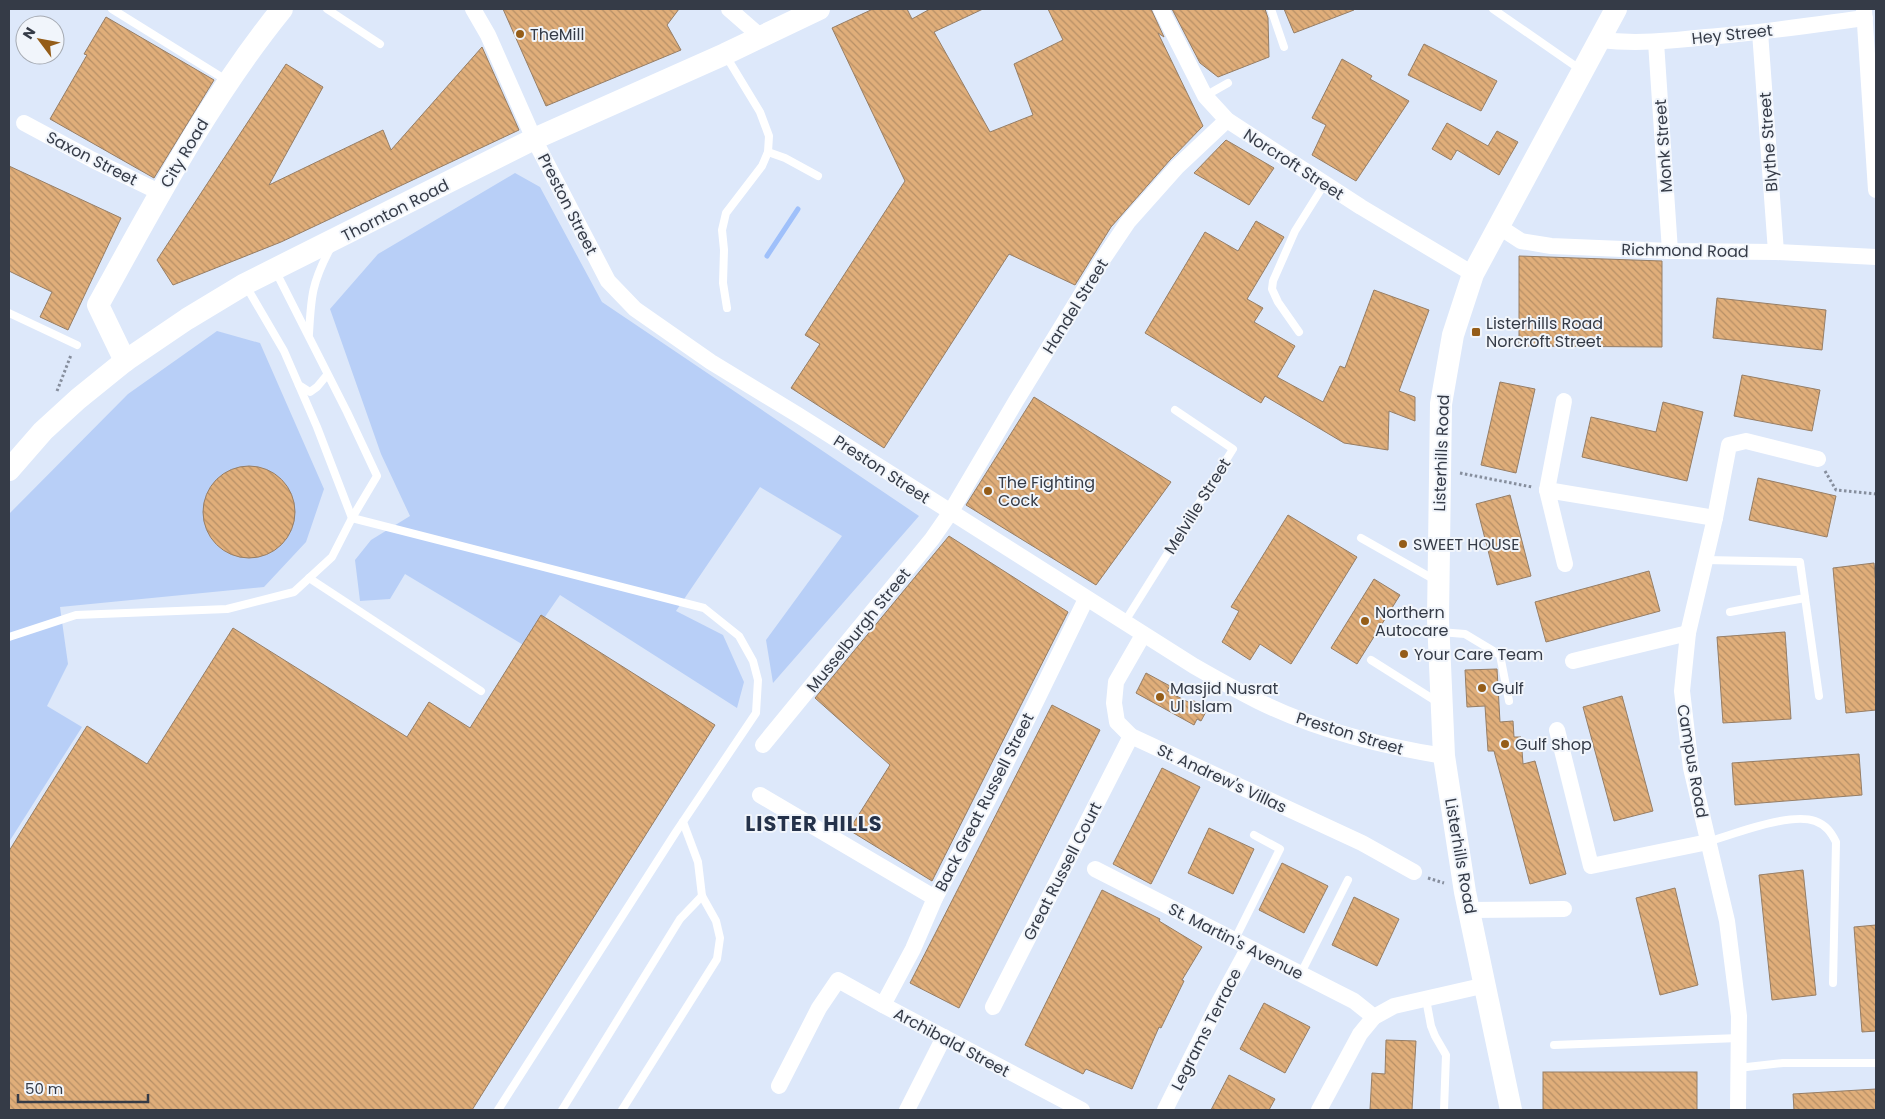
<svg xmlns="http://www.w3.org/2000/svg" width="1885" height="1119" viewBox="0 0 1885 1119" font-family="Poppins,sans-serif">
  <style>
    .green { fill: #b8cff7 }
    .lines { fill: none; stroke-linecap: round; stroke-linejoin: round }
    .stream { stroke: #9fc0fa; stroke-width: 5 }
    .building { fill: url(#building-back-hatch); stroke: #967e66 }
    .path { stroke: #868e9d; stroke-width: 3; stroke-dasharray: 2.5 2.5; stroke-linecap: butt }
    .lane { stroke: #fff; stroke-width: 8 }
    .street { stroke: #fff; stroke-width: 16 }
    .secondary { stroke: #fff; stroke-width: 22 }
    .poi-dot { fill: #955d18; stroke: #f1f5fb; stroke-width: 2 }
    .labels { text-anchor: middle; stroke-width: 4; stroke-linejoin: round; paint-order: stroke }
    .poi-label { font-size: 16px; fill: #353b47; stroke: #f1f5fb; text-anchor: start }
    .street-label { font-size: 16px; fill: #353b47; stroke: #f1f5fb }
    .district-label { font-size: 21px; font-weight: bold; letter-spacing: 1px; fill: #25324a; stroke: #f1f5fb }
  </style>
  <defs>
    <pattern id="building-back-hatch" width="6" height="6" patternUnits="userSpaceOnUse" patternTransform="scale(1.25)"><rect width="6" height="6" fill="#e0ae7a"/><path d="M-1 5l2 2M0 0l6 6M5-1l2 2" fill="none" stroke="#b68f66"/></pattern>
  </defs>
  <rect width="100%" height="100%" fill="#dde8fa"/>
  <g class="green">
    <polygon points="515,173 540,187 602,302 919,516 773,683 766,640 842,536 760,487 676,611 723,635 744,682 737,708 560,595 525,646 405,574 390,599 360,601 355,560 371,540 410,516 381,454 330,309 378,254"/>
    <polygon points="217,331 260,343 324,489 306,542 264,587 60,607 68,664 47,706 82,727 9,842 9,514 128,394"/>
  </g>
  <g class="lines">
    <polyline class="stream" points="767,256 798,209"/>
  </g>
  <g class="building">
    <polygon points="503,9 679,9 667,25 681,50 546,106"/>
    <polygon points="873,9 907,9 912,19 930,9 983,9 934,32 990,132 1033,115 1014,64 1063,40 1048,9 1151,9 1164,37 1158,33 1203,126 1170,160 1111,227 1075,285 1009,254 884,448 791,388 820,344 805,335 905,181 832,28"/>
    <polygon points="1172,9 1265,9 1268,18 1269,57 1218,77 1200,63"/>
    <polygon points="1284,9 1354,9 1354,10 1294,33"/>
    <polygon points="106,17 214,80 154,178 50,119 87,55 84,54"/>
    <polygon points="1424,44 1497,81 1481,111 1408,75"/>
    <polygon points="482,47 519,130 281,242 173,285 157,260 286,64 323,87 269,185 383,130 391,150"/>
    <polygon points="1342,59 1372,76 1370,79 1409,101 1356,181 1312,155 1326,125 1312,118"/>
    <polygon points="1447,123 1488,146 1497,131 1518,142 1499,175 1457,150 1451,160 1432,149"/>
    <polygon points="1226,140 1274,168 1249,205 1194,173"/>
    <polygon points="9,166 121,218 68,330 40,317 52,292 9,271"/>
    <polygon points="1256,221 1284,237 1247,299 1263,308 1254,322 1295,346 1277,377 1323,402 1340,366 1345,368 1374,290 1429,310 1399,391 1415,397 1415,421 1389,411 1388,450 1344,443 1265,396 1261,403 1145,333 1205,232 1238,251"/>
    <polygon points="1519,256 1662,261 1662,347 1519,346"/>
    <polygon points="1717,298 1826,310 1822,350 1713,338"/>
    <polygon points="1742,375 1820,390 1812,431 1734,416"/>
    <polygon points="1500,382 1535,389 1516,473 1481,465"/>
    <polygon points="1034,397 1171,482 1096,585 966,505"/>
    <polygon points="1663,402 1703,412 1687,481 1582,457 1591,417 1656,432"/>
    <circle cx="249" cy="512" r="46"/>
    <polygon points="1758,478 1836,496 1827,537 1749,520"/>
    <polygon points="1510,495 1531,576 1497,585 1476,504"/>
    <polygon points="1288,515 1357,557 1291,664 1260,644 1250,660 1222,642 1239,611 1231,607"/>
    <polygon points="949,536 1068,612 932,881 849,830 890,765 815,698"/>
    <polygon points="1874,563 1876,586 1876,710 1846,713 1833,568"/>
    <polygon points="1649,571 1660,611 1546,642 1535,602"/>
    <polygon points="1374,579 1400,595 1357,664 1331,648"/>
    <polygon points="541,615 715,725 472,1110 9,1110 9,851 87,726 147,764 233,628 407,737 429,702 470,728"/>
    <polygon points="1785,632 1791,719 1723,723 1717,637"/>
    <polygon points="1497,669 1500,722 1513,721 1514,737 1521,737 1523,764 1535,761 1566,874 1530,884 1494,751 1488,751 1485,706 1467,707 1465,670"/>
    <polygon points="1146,673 1170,686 1167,691 1190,703 1192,700 1208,708 1201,721 1197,719 1194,725 1136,693"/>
    <polygon points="1622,696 1653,811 1614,821 1583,707"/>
    <polygon points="1052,705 1100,730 959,1008 910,983"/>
    <polygon points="1859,754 1862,795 1735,805 1732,763"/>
    <polygon points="1162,768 1200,787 1151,884 1113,864"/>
    <polygon points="1209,828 1254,849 1233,894 1188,873"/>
    <polygon points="1282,863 1328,886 1304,933 1259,910"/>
    <polygon points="1803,870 1816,995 1772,1000 1759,875"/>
    <polygon points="1675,888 1698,985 1660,995 1636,898"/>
    <polygon points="1102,890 1160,919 1159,921 1202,947 1182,980 1184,981 1161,1028 1159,1027 1132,1089 1086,1069 1083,1074 1025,1045"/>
    <polygon points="1354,897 1399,919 1377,966 1332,945"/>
    <polygon points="1876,925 1876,1031 1862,1032 1854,927"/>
    <polygon points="1264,1003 1310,1027 1285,1073 1240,1049"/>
    <polygon points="1386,1040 1416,1041 1412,1110 1370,1110 1372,1073 1385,1074"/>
    <rect x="1543" y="1072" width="154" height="38"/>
    <polygon points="1229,1075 1275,1099 1269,1110 1211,1110"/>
    <polygon points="1876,1089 1876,1110 1794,1110 1793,1094"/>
  </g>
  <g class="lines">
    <g class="path">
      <polyline points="57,391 71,355"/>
      <polyline points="1825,471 1836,490 1876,494"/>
      <polyline points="1460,473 1532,487"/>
      <polyline points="1428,878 1444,883"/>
    </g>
    <g class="lane">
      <polyline points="112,9 226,80"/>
      <polyline points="327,9 380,44"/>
      <polyline points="1271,9 1284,47"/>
      <polyline points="1493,9 1581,70"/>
      <polyline points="726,56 760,112 769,136 768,152 762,166 726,213 722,230 724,250 723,283 727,308"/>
      <polyline points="1205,96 1228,83"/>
      <polyline points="768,152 785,158 818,176"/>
      <polyline points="246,286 284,351 317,427 352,518"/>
      <polyline points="9,313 77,345"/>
      <polyline points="1299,332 1278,302 1272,289 1273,281 1295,231 1325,183"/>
      <path d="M 309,334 C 311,296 312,282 331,247"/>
      <polyline points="299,385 310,392 317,387 327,375"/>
      <polyline points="352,518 704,608 739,636 753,661 758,680 756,713 676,832 498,1110"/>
      <polyline points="1361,538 1435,580"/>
      <polyline points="1705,560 1800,562 1819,696"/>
      <polyline points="309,578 481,691"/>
      <polyline points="1730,612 1805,598"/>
      <polyline points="1124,623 1233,449 1175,410"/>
      <polyline points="1440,632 1465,634 1500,655 1509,701"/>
      <polyline points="9,637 76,615 227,609 294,592 332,557 352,518 377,476 347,412 275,270"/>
      <polyline points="1371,660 1439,703"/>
      <path d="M 1708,842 C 1733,834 1790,812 1815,821 C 1826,825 1831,832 1836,842 L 1833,983"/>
      <polyline points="1234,941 1280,849 1254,835"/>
      <polyline points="1300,975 1348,880"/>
      <polyline points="1426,999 1431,1026 1435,1036 1446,1055 1444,1110"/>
      <polyline points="1554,1045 1739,1038"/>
      <polyline points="1738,1068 1783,1063 1876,1063"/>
      <polyline points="562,1110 680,919 702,896"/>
      <polyline points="622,1110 717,959 720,938 716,921 702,896 698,862 683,822"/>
    </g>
    <g class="street">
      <path d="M 473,9 L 488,35 L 534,139 L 608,281 L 635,309 L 711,362 L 798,415 L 1194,666 C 1215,678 1236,690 1258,701 C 1316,730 1381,746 1444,756"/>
      <polyline points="729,9 761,37"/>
      <polyline points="1161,9 1205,96 1227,120 1361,207 1473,274"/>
      <polyline points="1864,9 1876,190"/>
      <polyline points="1760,32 1776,252"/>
      <path d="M 1600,40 C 1635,44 1670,41 1706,37 C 1759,33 1812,25 1865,18"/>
      <polyline points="1656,42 1670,251"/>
      <polyline points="24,123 93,160 161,193"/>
      <polyline points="1498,226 1521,241 1551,246 1670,251 1776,252 1876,257"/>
      <polyline points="1547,490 1564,401"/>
      <polyline points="1565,564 1547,490 1715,518"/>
      <polyline points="1143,635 1116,682 1114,703 1117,722 1131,736 1362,843 1414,872"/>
      <polyline points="1573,661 1688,633"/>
      <polyline points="1557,730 1591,866 1708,842"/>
      <polyline points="763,745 932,539 950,513 1016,401 1103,259 1128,222 1177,167 1227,120"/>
      <polyline points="760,795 935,898"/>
      <polyline points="1095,869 1354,1001 1374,1017"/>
      <polyline points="1470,910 1564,909"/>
      <polyline points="883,1005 913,949 935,898 988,800 1086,599"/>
      <polyline points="993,1007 1131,736"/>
      <polyline points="779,1086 819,1008 838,980 883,1005 1082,1110"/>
      <polyline points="907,1110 944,1037"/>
      <polyline points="1165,1110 1218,1004 1248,949"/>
      <polyline points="1319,1110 1360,1034 1374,1017 1394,1006 1486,985"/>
      <polyline points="1738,1110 1739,1016 1727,921 1691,768 1682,691 1688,633 1715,518 1729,445 1746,441 1818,459"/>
    </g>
    <g class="secondary">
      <path d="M 125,361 L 98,305 C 154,204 209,99 282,9"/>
      <polyline points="9,470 43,431 78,399 125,361 187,319 245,284 534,139 725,54 819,9"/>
      <polyline points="1511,1110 1465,892 1444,756 1438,619 1441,404 1453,335 1473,274 1616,9"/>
    </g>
  </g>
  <g class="poi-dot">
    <circle cx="520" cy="34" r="5"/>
    <rect x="1471" y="327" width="10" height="10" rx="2.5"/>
    <circle cx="988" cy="491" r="5"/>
    <circle cx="1403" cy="544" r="5"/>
    <circle cx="1365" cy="621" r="5"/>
    <circle cx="1404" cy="654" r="5"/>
    <circle cx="1482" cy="688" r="5"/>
    <circle cx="1160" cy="697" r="5"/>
    <circle cx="1505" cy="744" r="5"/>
  </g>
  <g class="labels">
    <g class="poi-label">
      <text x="530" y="40">TheMill</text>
      <text x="1486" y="329">Listerhills Road<tspan x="1486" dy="18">Norcroft Street</tspan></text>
      <text x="998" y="488">The Fighting<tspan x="998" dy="18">Cock</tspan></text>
      <text x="1413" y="550">SWEET HOUSE</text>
      <text x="1375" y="618">Northern<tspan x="1375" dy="18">Autocare</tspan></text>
      <text x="1414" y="660">Your Care Team</text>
      <text x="1170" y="694">Masjid Nusrat<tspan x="1170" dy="18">Ul Islam</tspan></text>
      <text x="1492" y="694">Gulf</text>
      <text x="1515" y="750">Gulf Shop</text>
    </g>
    <g class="street-label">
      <text transform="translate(1732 34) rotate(-6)" y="6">Hey Street</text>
      <text transform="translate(1768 142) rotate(-94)" y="6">Blythe Street</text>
      <text transform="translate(1663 146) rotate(-94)" y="6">Monk Street</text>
      <text transform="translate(184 153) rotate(-59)" y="6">City Road</text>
      <text transform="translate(92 158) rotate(27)" y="6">Saxon Street</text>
      <text transform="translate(1294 164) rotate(33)" y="6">Norcroft Street</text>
      <text transform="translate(568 204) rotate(63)" y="6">Preston Street</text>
      <text transform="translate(395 210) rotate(-27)" y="6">Thornton Road</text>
      <text transform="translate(1685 250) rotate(1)" y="6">Richmond Road</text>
      <text transform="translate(1075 306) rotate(-58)" y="6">Handel Street</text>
      <text transform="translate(1441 453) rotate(-88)" y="6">Listerhills Road</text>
      <text transform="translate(882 469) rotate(33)" y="6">Preston Street</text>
      <text transform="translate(1197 506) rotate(-58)" y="6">Melville Street</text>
      <text transform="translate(858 630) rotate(-51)" y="6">Musselburgh Street</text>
      <text transform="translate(1350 733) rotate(17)" y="6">Preston Street</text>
      <text transform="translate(1693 761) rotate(80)" y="6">Campus Road</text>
      <text transform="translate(1222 778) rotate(25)" y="6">St. Andrew's Villas</text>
      <text transform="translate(984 802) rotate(-63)" y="6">Back Great Russell Street</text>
      <text transform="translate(1461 856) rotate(80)" y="6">Listerhills Road</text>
      <text transform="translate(1062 871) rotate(-63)" y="6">Great Russell Court</text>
      <text transform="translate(1236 941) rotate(27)" y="6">St. Martin's Avenue</text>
      <text transform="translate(1206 1029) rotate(-63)" y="6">Legrams Terrace</text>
      <text transform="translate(952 1042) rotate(28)" y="6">Archibald Street</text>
    </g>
    <g class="district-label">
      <text x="814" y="831">LISTER HILLS</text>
    </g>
  </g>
  <rect width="1885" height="1119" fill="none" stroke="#353b47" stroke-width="20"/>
  <g transform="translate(40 40) rotate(302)"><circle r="24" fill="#f1f5fb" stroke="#a6abb3"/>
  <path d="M0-4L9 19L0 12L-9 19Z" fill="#955d18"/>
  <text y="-8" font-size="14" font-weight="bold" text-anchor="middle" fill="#353b47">N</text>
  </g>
  <path d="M18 1094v8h130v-8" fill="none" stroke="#353b47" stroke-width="2.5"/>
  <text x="25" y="1094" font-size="15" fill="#353b47" stroke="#f1f5fb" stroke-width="4" paint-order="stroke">50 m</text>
</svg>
